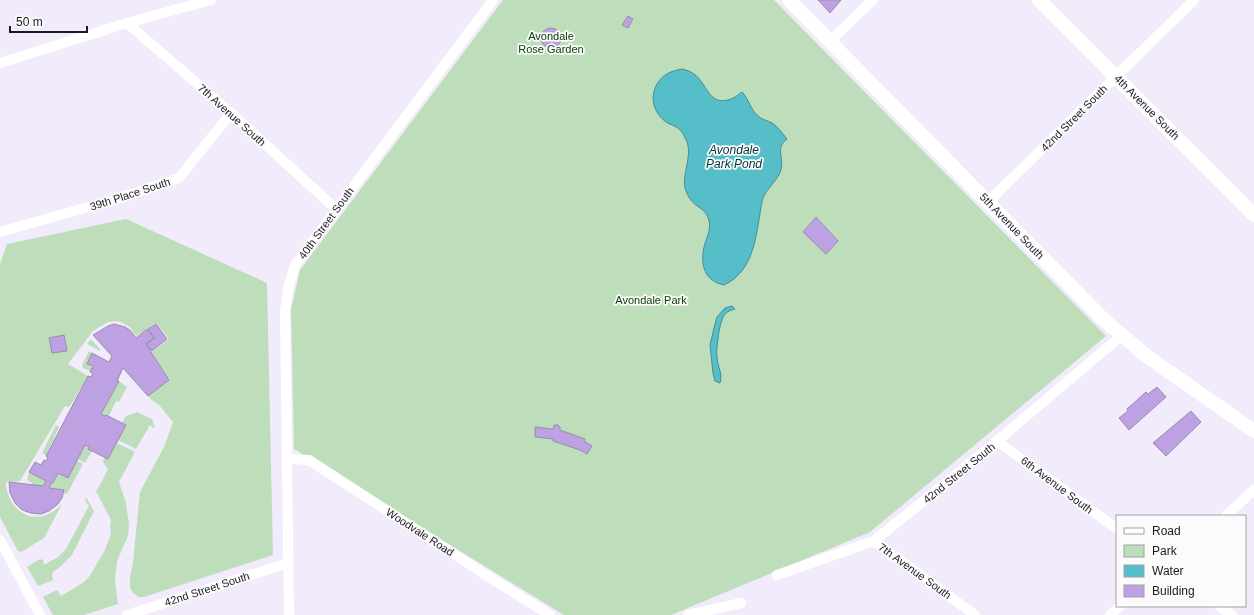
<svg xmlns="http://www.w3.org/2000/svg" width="1254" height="615" viewBox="0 0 1254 615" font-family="Arial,sans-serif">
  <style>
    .green { fill: #bedebb }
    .water { fill: #56bec9; stroke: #458c97 }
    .building { fill: #bda1e2; stroke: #998ea8 }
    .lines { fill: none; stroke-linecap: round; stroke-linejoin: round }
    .street { stroke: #fff; stroke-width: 10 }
    .secondary { stroke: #fff; stroke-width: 14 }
    .labels { text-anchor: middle; stroke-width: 3.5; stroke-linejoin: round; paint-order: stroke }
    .park-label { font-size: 11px; fill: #084109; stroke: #fbfbfb }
    .street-label { font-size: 11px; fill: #1d1923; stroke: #fbfbfb }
    .water-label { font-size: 12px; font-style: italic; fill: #003338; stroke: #fbfbfb }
  </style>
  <rect width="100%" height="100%" fill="#f1ebfc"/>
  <g class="green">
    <polygon points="503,0 774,0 1106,336 870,532 671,615 564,615 294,449 291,309 300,270"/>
    <path d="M 126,219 L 267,283 L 273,555 L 144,597 L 139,597 L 133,593 L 130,588 L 130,577 L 133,562 L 140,492 L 164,447 L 173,422 L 159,405 L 153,401 L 148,396 L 169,380 L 152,352 L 169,339 L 156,323 L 136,336 L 130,327 L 121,322 L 116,321 L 108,322 L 93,331 L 68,364 L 88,376 L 70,406 L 68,407 L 65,406 L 20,481 L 6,482 C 6,503 24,523 46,515 C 52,513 57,509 62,504 L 44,538 L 21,552 L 18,551 L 0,517 L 0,264 L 7,244 Z"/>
    <polygon points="91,339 100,349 100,351 87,344"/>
    <polygon points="89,351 92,353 87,363 92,367 90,371 83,368 82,365"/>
    <polygon points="119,381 127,387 119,402 116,401 109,416 106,415 105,416 101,414"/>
    <polygon points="137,412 152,419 155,429 150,425 136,449 118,440 126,426 122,423 126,416"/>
    <polygon points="56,425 59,427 46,455 42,453"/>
    <polygon points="117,443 135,452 119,482 126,503 129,525 128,536 117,561 115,580 118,604 84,615 53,615 43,597 57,590 61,596 84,582 89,577 104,552 111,534 110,526 111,520 96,491 100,485 108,469 103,462 104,457 108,459"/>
    <polygon points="85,445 92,451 85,463 78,459"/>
    <polygon points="77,461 83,464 67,494 63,493 64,490 49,488 52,482 54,483 58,473 68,478"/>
    <polygon points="29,472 46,481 43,486 32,485 32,483 27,480"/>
    <polygon points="86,498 87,499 94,511 72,555 60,567 53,572 52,574 53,580 38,586 27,567 40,559 43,560 44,565 58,557 66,549 89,506 85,500"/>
  </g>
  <g class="water">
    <path d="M 682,69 C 686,70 690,71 694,74 C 707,83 708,105 728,100 C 733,99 738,95 742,92 C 749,99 750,109 758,116 C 762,120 767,120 772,123 C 777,126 783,134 787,139 C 775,148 784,157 781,170 C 778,180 767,188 763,198 C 761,205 760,213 759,220 C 756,238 752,263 737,276 C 734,280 729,282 724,285 C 705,281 700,266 704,247 C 707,236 713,227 707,215 C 704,210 700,208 696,205 C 693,203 688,197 687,193 C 679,179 693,158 687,142 C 685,138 683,132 679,129 C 675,125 670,125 666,122 C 654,113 649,98 657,84 C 663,74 671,71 682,69 Z"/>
    <path d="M 732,306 L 735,309 C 732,310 728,311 726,313 C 719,319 716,350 717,358 C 718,367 723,375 720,383 L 715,381 L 713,373 L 710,345 L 715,324 L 717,317 L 725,308 Z"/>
  </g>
  <g class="building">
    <polygon points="818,0 841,0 830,13"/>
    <polygon points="628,16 633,19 628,28 622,25"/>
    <circle cx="551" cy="38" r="10"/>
    <polygon points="816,217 838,241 826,254 803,232"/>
    <polygon points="114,324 125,327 130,330 136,338 147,329 154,338 146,344 169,380 148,396 123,368 117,381 119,381 101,414 105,416 106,415 126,425 108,459 88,449 89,447 85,445 68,478 58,473 53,483 52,482 49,488 64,490 62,498 58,504 49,511 41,514 31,513 25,511 21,509 15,503 10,493 9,482 43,486 46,481 29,472 35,462 41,465 44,460 46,461 48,457 46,456 88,376 91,377 93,373 90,372 93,366 87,364 92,353 109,362 112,356 93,335 108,326"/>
    <polygon points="156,324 167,339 152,351 146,344 155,338 148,329"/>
    <polygon points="64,335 67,351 52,353 49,338"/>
    <polygon points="1157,387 1166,397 1129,430 1119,418 1128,411 1127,409 1146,392 1148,394"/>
    <polygon points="1191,411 1201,422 1166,456 1153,443"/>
    <polygon points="554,425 558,425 560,427 560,430 585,439 584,441 592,446 587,454 580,450 553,441 553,439 535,437 535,427 553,429"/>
  </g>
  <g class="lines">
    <g class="street">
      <polyline points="127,23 231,113 336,209"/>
      <polyline points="830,41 873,0"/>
      <polyline points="0,63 127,23 211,0"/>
      <polyline points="988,202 1194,0"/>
      <polyline points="0,232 114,200 179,178 231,113"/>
      <polyline points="997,441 1117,529"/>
      <polyline points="288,459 309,460 500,584 550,615"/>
      <polyline points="1226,516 1254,490"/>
      <polyline points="0,540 40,615"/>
      <polyline points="874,541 975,615"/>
      <polyline points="777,575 874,541 990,447 1121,336"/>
      <polyline points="1219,606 1232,615"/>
      <polyline points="127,615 288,563"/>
      <polyline points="289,615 285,312 288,289 295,265 493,0"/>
      <polyline points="688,615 741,603"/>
      <polyline points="1110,615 1120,606"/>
    </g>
    <g class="secondary">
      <polyline points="789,0 1103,319 1145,355 1254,431"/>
      <polyline points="1039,0 1254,215"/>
    </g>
  </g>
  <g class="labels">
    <g class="park-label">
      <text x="551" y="40">Avondale<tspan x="551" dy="13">Rose Garden</tspan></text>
      <text x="651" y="304">Avondale Park</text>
    </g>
    <g class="street-label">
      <text transform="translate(1147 107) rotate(45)" y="4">4th Avenue South</text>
      <text transform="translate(232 115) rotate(42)" y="4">7th Avenue South</text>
      <text transform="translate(1074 118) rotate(-45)" y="4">42nd Street South</text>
      <text transform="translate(130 194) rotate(-18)" y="4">39th Place South</text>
      <text transform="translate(326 223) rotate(-54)" y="4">40th Street South</text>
      <text transform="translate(1012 226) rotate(46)" y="4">5th Avenue South</text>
      <text transform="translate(959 473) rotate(-39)" y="4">42nd Street South</text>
      <text transform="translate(1057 485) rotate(37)" y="4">6th Avenue South</text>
      <text transform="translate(420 532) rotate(33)" y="4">Woodvale Road</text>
      <text transform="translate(915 571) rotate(36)" y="4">7th Avenue South</text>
      <text transform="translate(207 589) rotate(-18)" y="4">42nd Street South</text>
    </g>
    <g class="water-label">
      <text x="734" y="154">Avondale<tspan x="734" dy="14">Park Pond</tspan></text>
    </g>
  </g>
  <rect x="1116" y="515" width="130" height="92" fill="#fbfbfb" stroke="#a2a1a5"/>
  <rect x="1124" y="528" width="20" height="6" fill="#ffffff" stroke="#a2a1a5"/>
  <text x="1152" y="535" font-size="12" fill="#1d1923">Road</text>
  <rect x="1124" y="545" width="20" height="12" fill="#bedebb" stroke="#a2a1a5"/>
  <text x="1152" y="555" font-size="12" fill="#1d1923">Park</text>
  <rect x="1124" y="565" width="20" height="12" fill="#56bec9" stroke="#a2a1a5"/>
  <text x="1152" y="575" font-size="12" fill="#1d1923">Water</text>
  <rect x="1124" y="585" width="20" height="12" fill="#bda1e2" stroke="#a2a1a5"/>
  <text x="1152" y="595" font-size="12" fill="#1d1923">Building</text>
  <path d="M10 26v6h77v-6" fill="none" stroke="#1d1923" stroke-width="2"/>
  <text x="16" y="26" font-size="12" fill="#1d1923" stroke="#fbfbfb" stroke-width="3" paint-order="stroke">50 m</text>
</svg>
